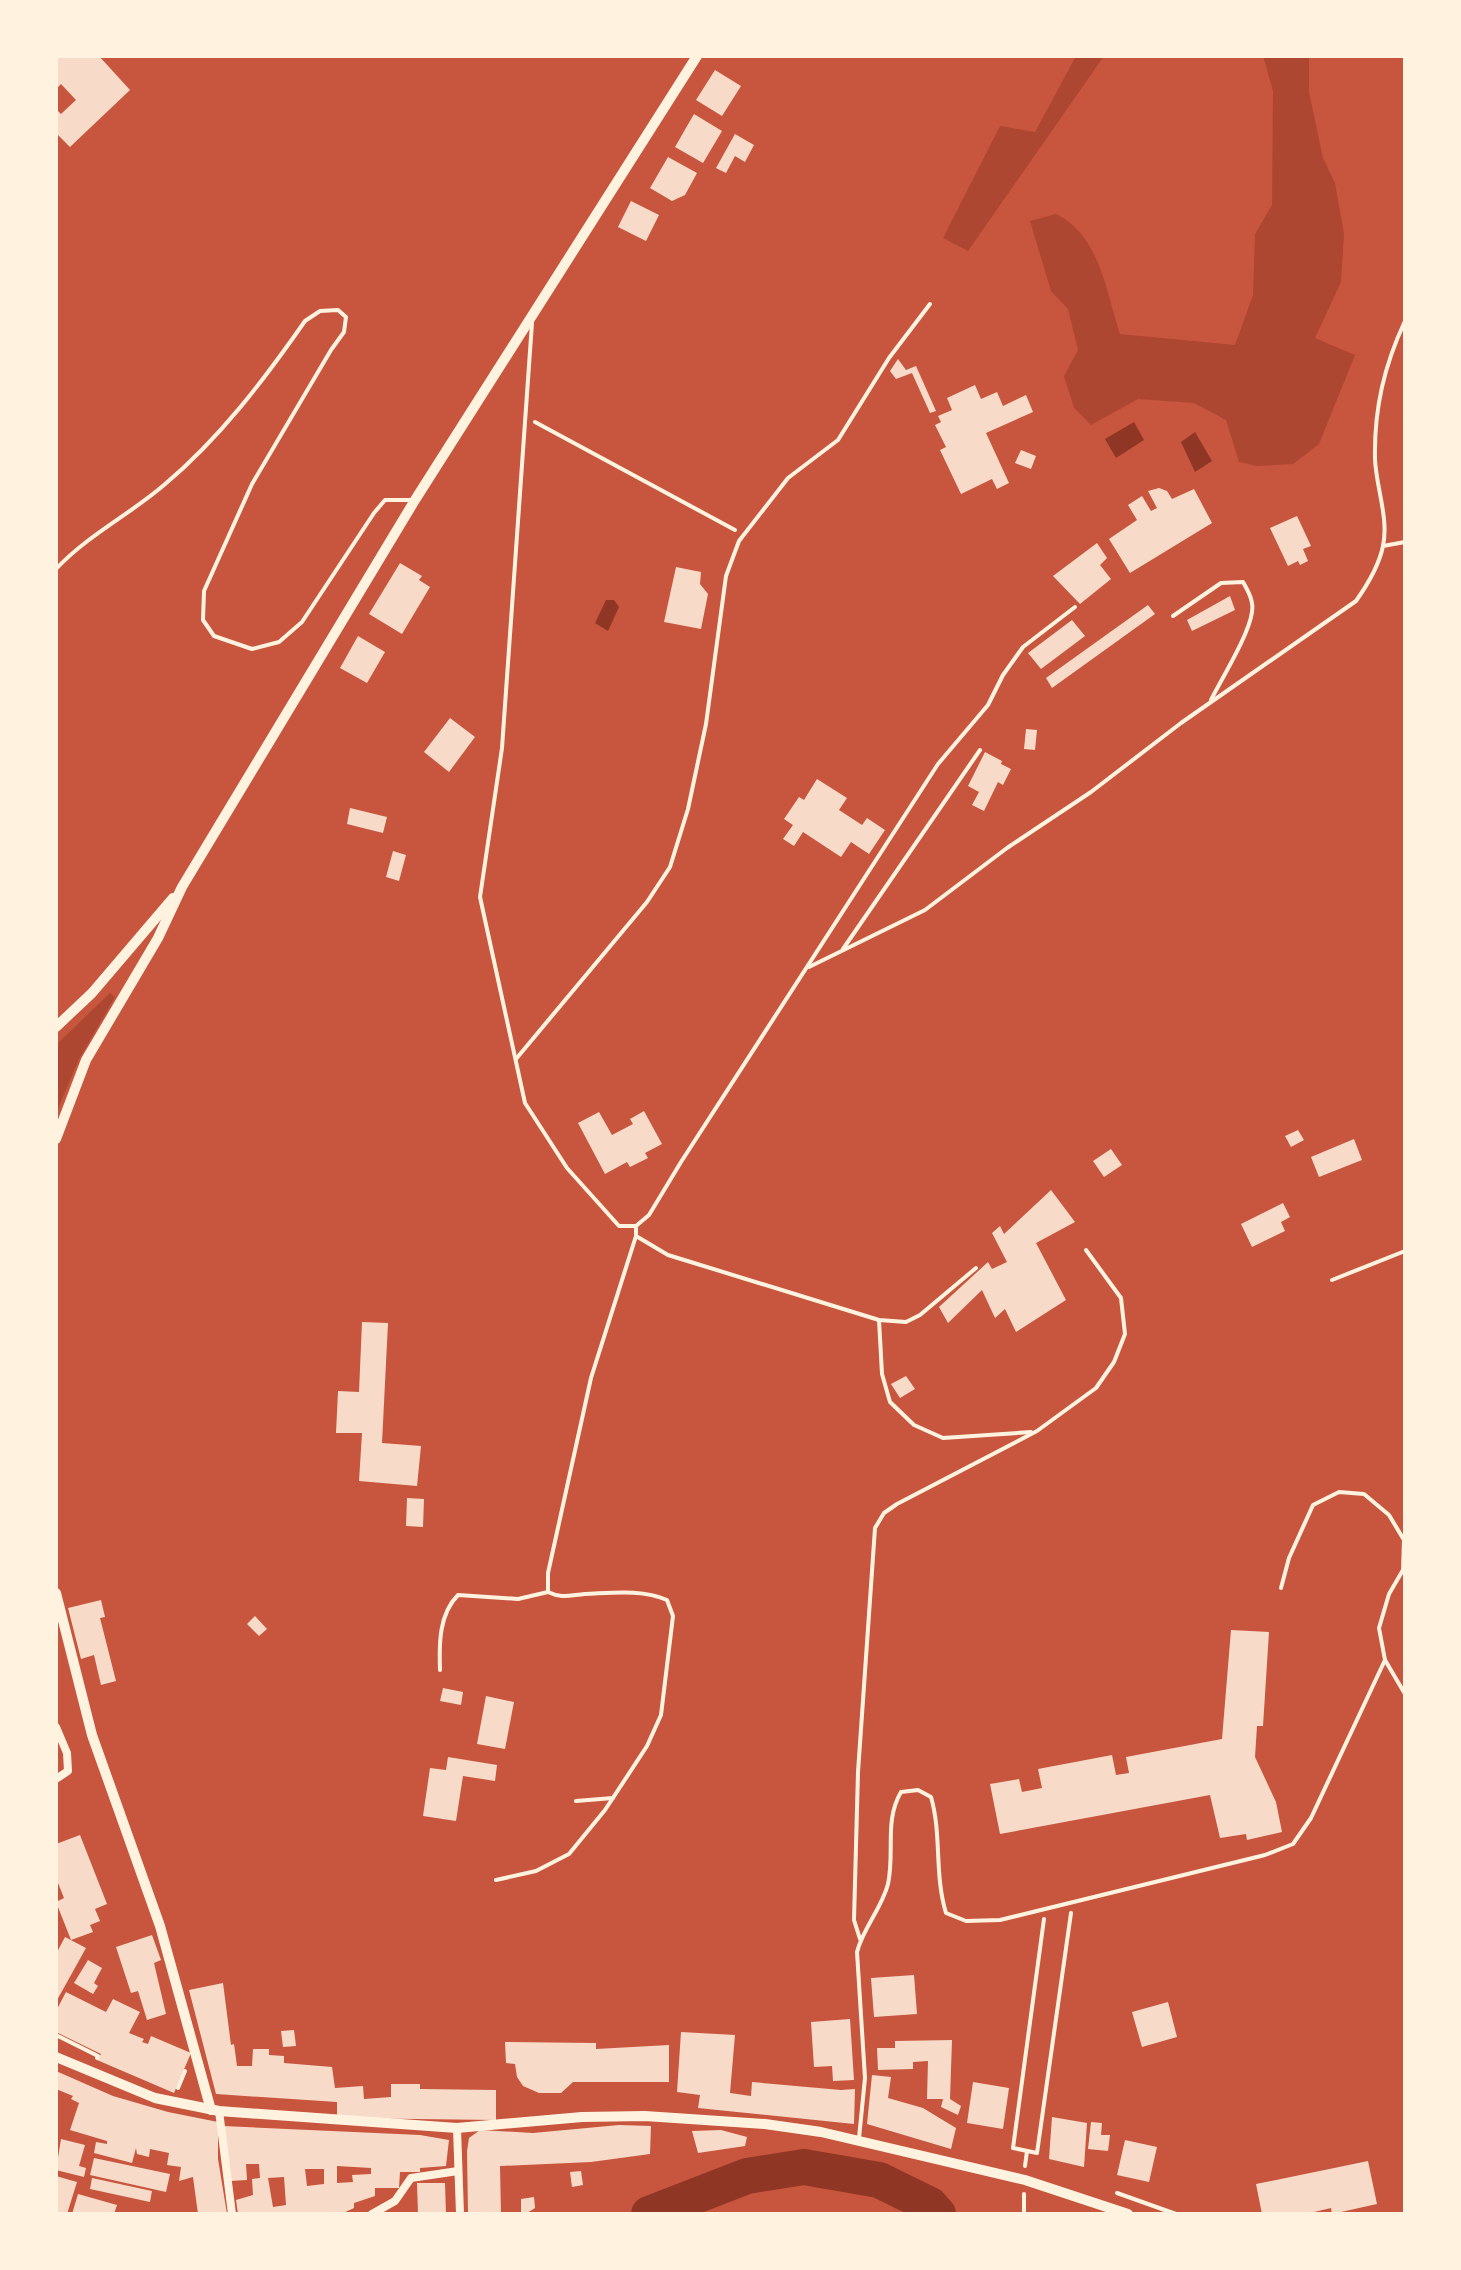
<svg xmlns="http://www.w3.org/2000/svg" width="1461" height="2270" viewBox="0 0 1461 2270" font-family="Literata,serif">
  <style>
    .green { fill: #ae4732 }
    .water { fill: #8f3625 }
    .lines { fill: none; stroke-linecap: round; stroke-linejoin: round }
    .river { stroke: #8f3625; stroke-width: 36 }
    .building { fill: #f7dbc8; fill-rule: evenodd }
    .path { stroke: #fff3e0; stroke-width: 4 }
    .service { stroke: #fff3e0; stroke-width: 4 }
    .minor { stroke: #fff3e0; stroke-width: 8 }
    .tertiary { stroke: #fff3e0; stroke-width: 10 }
  </style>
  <rect width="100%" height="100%" fill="#c8553d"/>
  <g class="green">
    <polygon points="1076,56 1104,56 968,251 943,238 1000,126 1035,132"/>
    <path d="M 1263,56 L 1309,56 L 1309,92 L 1323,158 L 1335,183 L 1344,234 L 1341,282 L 1315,338 L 1355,355 L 1319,444 L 1293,464 L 1257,466 L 1239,462 L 1226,420 L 1194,403 L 1138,399 L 1091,425 L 1074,408 L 1064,376 L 1078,350 L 1068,309 L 1051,291 L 1030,221 L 1056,214 C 1100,235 1106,292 1120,334 L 1235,345 L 1253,295 L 1255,234 L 1272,205 L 1273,91 Z"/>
    <polygon points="110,993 115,997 79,1059 56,1113 56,1045"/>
  </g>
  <g class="water">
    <polygon points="1134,422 1144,440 1116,458 1105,439"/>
    <polygon points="1195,432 1212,461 1195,472 1181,442"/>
    <polygon points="606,600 614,600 619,607 608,631 595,623"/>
  </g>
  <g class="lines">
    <polyline class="river" points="649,2214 747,2176 804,2167 879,2180 930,2205 938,2214"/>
  </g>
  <g class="building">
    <polygon points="56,56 99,56 130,90 70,147 56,133 56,109 61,114 76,100 61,84 56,89"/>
    <polygon points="715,70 741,86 722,116 696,100"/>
    <polygon points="694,114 722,131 703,163 675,147"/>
    <polygon points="735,134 754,145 745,162 735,156 726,173 716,168"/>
    <polygon points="668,157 697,173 685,195 672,201 650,188"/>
    <polygon points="631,201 659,215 646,241 618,227"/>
    <polygon points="898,359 906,370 916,366 936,411 930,413 912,373 896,379 890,371"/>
    <polygon points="975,385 981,399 997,392 1003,406 1026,395 1033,412 986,433 1009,483 997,489 992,479 961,494 940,450 946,447 935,425 941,422 938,416 952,410 947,398"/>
    <polygon points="1021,450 1036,456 1031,469 1015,463"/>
    <polygon points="1159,488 1167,491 1172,499 1194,489 1212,523 1130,573 1109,539 1137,520 1128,505 1142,496 1151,511 1157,508 1148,491"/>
    <polygon points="1297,516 1311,546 1303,549 1308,561 1300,565 1298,561 1288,566 1270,528"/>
    <polygon points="1097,543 1107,558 1100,565 1111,579 1080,604 1053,576"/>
    <polygon points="400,563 422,576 419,580 430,587 402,634 369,614"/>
    <polygon points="676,567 701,572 700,584 708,594 701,629 664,622"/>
    <polygon points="1230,596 1235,610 1192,631 1187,620"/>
    <polygon points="1148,605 1155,614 1052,688 1046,678"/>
    <polygon points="1072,620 1085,636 1041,669 1028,653"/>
    <polygon points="358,636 385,652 367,683 340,668"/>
    <polygon points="450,718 475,737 449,772 424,752"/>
    <polygon points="1026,729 1037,730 1035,750 1024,749"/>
    <polygon points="985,752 1002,761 1001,764 1011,769 1003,785 998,782 984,811 972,805 979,792 968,786"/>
    <polygon points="817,779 847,798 839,810 862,825 867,818 885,830 869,854 851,842 841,857 803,832 794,846 783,839 793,825 784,819 799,797 804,800"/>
    <polygon points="350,808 387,817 383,833 347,824"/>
    <polygon points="393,851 406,855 399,881 386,877"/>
    <polygon points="644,1111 662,1144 645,1153 648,1158 630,1167 627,1162 605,1174 578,1123 599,1112 612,1135 633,1124 630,1119"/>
    <polygon points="1298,1130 1304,1140 1291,1147 1285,1136"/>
    <polygon points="1354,1139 1362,1160 1319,1177 1311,1157"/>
    <polygon points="1111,1149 1122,1165 1104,1177 1093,1161"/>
    <polygon points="1051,1190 1075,1222 1036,1243 1066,1300 1016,1332 1005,1309 995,1318 982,1290 948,1323 939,1307 988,1262 992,1269 1007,1262 992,1233 1000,1226 1004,1234"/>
    <polygon points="1283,1203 1290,1217 1281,1222 1285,1231 1252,1247 1241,1224"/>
    <polygon points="362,1322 388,1323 382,1443 421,1446 417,1486 359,1481 362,1433 336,1433 338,1391 359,1392"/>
    <polygon points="906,1376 915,1389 900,1398 891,1384"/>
    <polygon points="407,1498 424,1499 423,1527 406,1526"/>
    <polygon points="101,1600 105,1617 100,1618 116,1681 101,1685 94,1655 81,1659 68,1608"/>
    <polygon points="255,1616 267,1629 259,1636 247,1624"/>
    <polygon points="1231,1630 1269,1632 1263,1726 1257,1726 1255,1757 1276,1802 1282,1832 1247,1840 1246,1834 1220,1838 1210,1795 1000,1834 990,1784 1019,1779 1022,1792 1042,1788 1038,1769 1112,1755 1116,1775 1129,1773 1126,1757 1222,1739"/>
    <polygon points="443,1688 463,1692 461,1705 440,1701"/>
    <polygon points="486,1696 514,1702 505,1749 477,1744"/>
    <polygon points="448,1757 497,1765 495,1781 463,1776 456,1821 423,1816 430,1768 446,1770"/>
    <polygon points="80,1835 107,1904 95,1909 100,1921 90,1925 93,1932 71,1940 56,1902 64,1898 56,1878 56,1844"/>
    <polygon points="152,1935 161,1960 154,1963 166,2014 147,2020 138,1991 131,1993 116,1947"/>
    <polygon points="65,1937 86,1948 56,2002 56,1954"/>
    <polygon points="88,1960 102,1968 94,1983 98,1986 93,1994 74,1983"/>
    <polygon points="914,1975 917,2014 874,2017 871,1978"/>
    <polygon points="223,1983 231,2045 234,2044 237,2066 252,2066 253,2049 269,2049 269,2055 284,2056 284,2063 332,2067 335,2088 363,2086 364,2099 391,2097 391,2084 420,2084 420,2089 496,2090 496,2120 337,2118 337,2102 216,2094 189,1990"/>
    <polygon points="66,1992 106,2012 113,1999 140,2012 129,2033 144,2039 142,2042 148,2044 151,2036 191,2053 174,2093 97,2060 101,2054 56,2032 56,2011"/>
    <polygon points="1168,2002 1177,2037 1142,2047 1132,2012"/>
    <polygon points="850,2019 854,2080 833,2081 832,2066 814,2067 811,2022"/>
    <polygon points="294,2030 296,2046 283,2047 281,2031"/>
    <polygon points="681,2032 735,2035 730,2093 751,2096 752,2082 841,2090 855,2089 854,2124 698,2108 700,2095 677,2092"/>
    <polygon points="952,2040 950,2099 961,2106 958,2115 941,2107 943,2099 927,2099 928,2061 913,2062 913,2069 878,2070 877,2048 895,2048 895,2041"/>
    <polygon points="505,2042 596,2043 596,2049 669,2045 669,2082 573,2082 561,2093 539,2093 523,2086 517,2077 515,2064 506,2063"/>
    <polygon points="56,2071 113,2096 168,2112 218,2122 218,2159 227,2214 198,2214 193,2177 179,2181 181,2167 167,2165 169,2153 150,2149 149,2157 137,2154 136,2148 132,2163 94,2153 96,2142 107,2144 107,2141 70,2130 79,2103 71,2099 73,2096 56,2089"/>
    <polygon points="872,2075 891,2077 888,2098 923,2108 956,2128 951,2149 867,2124"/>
    <polygon points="973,2082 1009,2088 1003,2129 967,2123"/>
    <polygon points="1052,2117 1087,2123 1084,2167 1049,2159"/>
    <polygon points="1091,2122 1102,2123 1101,2135 1110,2135 1108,2151 1088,2149"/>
    <polygon points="619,2125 651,2126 650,2154 591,2162 500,2166 501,2214 468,2214 467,2151 469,2138 480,2130 533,2133"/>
    <path d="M 223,2126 L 420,2135 L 449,2140 L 446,2166 L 420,2168 L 420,2172 L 400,2172 L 399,2188 L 375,2188 L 375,2196 L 354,2203 L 354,2208 L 341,2214 L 238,2214 L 236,2200 L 253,2195 L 252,2179 L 260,2178 L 259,2164 L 246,2164 L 247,2180 L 230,2181 ZM 337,2166 L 371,2168 L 371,2174 L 352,2175 L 353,2182 L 337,2183 ZM 305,2169 L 324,2169 L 324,2184 L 307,2186 ZM 284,2177 L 286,2205 L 273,2207 L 268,2178 Z"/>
    <polygon points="721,2130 747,2137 745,2146 698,2153 692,2131"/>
    <polygon points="61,2139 85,2145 79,2166 86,2168 84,2177 56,2170"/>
    <polygon points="1125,2140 1157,2147 1149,2182 1117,2175"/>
    <polygon points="94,2158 170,2174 166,2192 90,2175"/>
    <polygon points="1368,2161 1377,2204 1332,2214 1331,2208 1314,2212 1314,2214 1262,2214 1256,2184"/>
    <polygon points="581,2171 583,2185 572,2187 570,2172"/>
    <polygon points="56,2176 77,2182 67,2214 56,2214"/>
    <polygon points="92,2178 152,2191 150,2202 90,2189"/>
    <polygon points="417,2183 445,2183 446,2214 418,2214"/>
    <polygon points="78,2194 117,2205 114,2214 72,2214"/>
    <polygon points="534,2197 535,2208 527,2213 521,2213 521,2199"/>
  </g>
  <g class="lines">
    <g class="path">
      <polyline points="535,422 735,530"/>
      <polyline points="1332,1280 1405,1251"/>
      <polyline points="1044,1919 1013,2148 1037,2153 1071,1913"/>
      <polyline points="56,2035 98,2056 97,2058"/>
      <polyline points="178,2088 185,2071"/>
      <polyline points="1025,2166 1027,2151"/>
      <polyline points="1117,2193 1176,2214"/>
      <polyline points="1024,2194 1024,2214"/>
    </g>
    <g class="service">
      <polyline points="532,323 502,748 480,897 525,1103 567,1168 619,1226 636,1226 649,1215 681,1162 938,764 988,705 1003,675 1023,647 1075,607"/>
      <polyline points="1383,546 1405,542"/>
      <path d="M 56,569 C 88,535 129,515 164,485 C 219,439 264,380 305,321 L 320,311 L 338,310 L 346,317 L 344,332 L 331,350 L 252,484 L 204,591 L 203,620 L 214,636 L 252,649 L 279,642 L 302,622 L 374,513 L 385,500 L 412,500"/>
      <path d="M 1173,616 L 1221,583 L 1243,582 C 1248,591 1254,601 1252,612 C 1249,635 1222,678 1211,700"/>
      <polyline points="843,949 980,750"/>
      <path d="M 809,967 L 925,910 L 1007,848 L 1091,792 L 1181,723 L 1356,601 C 1368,584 1379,566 1383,546 C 1389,518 1376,487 1375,459 C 1374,409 1384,366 1405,321"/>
      <polyline points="516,1059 647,902 670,867 688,809 706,724 726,576 739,541 788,478 838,440 889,358 930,304"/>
      <polyline points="636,1226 636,1236 668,1255 879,1320 906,1322 920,1315 976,1268"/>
      <polyline points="879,1320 882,1374 890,1402 914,1425 943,1438 1031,1432"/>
      <polyline points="1281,1588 1289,1558 1313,1505 1339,1492 1364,1494 1389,1515 1404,1540 1403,1570 1389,1594 1379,1628 1385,1660 1405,1694"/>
      <path d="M 440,1670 C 439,1644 439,1614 458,1595 L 518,1599 L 548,1592"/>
      <polyline points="576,1801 613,1798"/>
      <path d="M 496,1880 L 536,1871 L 569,1854 L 605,1810 L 647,1746 L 661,1715 L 673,1616 L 667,1600 C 642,1589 612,1593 585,1594 C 571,1595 562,1599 548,1592 L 548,1573 L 591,1378 L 636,1236"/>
      <polyline points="860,1939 854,1920 858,1772 875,1528 884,1513 897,1504 1037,1431 1096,1388 1114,1362 1125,1334 1121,1298 1086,1250"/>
      <path d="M 859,2138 L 865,2078 L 857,1952 C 863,1928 882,1908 888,1884 C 895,1852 884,1821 901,1792 L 918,1790 L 931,1797 C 942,1835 934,1873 946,1913 L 966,1921 L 1000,1920 L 1265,1855 L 1293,1844 L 1311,1818 L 1385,1660"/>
    </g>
    <g class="minor">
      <polyline points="56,1727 67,1753 68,1771 56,1779"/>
      <polyline points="219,2111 232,2214"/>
      <polyline points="457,2128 460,2214"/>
      <polyline points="372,2214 395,2201 411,2178 458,2171"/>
    </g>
    <g class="tertiary">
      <polyline points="56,1027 92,993 173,898"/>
      <polyline points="56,1139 86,1060 158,938 182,887 415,500 697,56"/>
      <polyline points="56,1593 92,1735 160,1926 211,2110"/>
      <polyline points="56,2057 155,2098 219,2111 457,2128 582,2117 645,2116 765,2124 821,2132 1025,2180 1128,2214"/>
    </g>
  </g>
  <rect width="1461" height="2270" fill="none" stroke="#fff3e0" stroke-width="116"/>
</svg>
